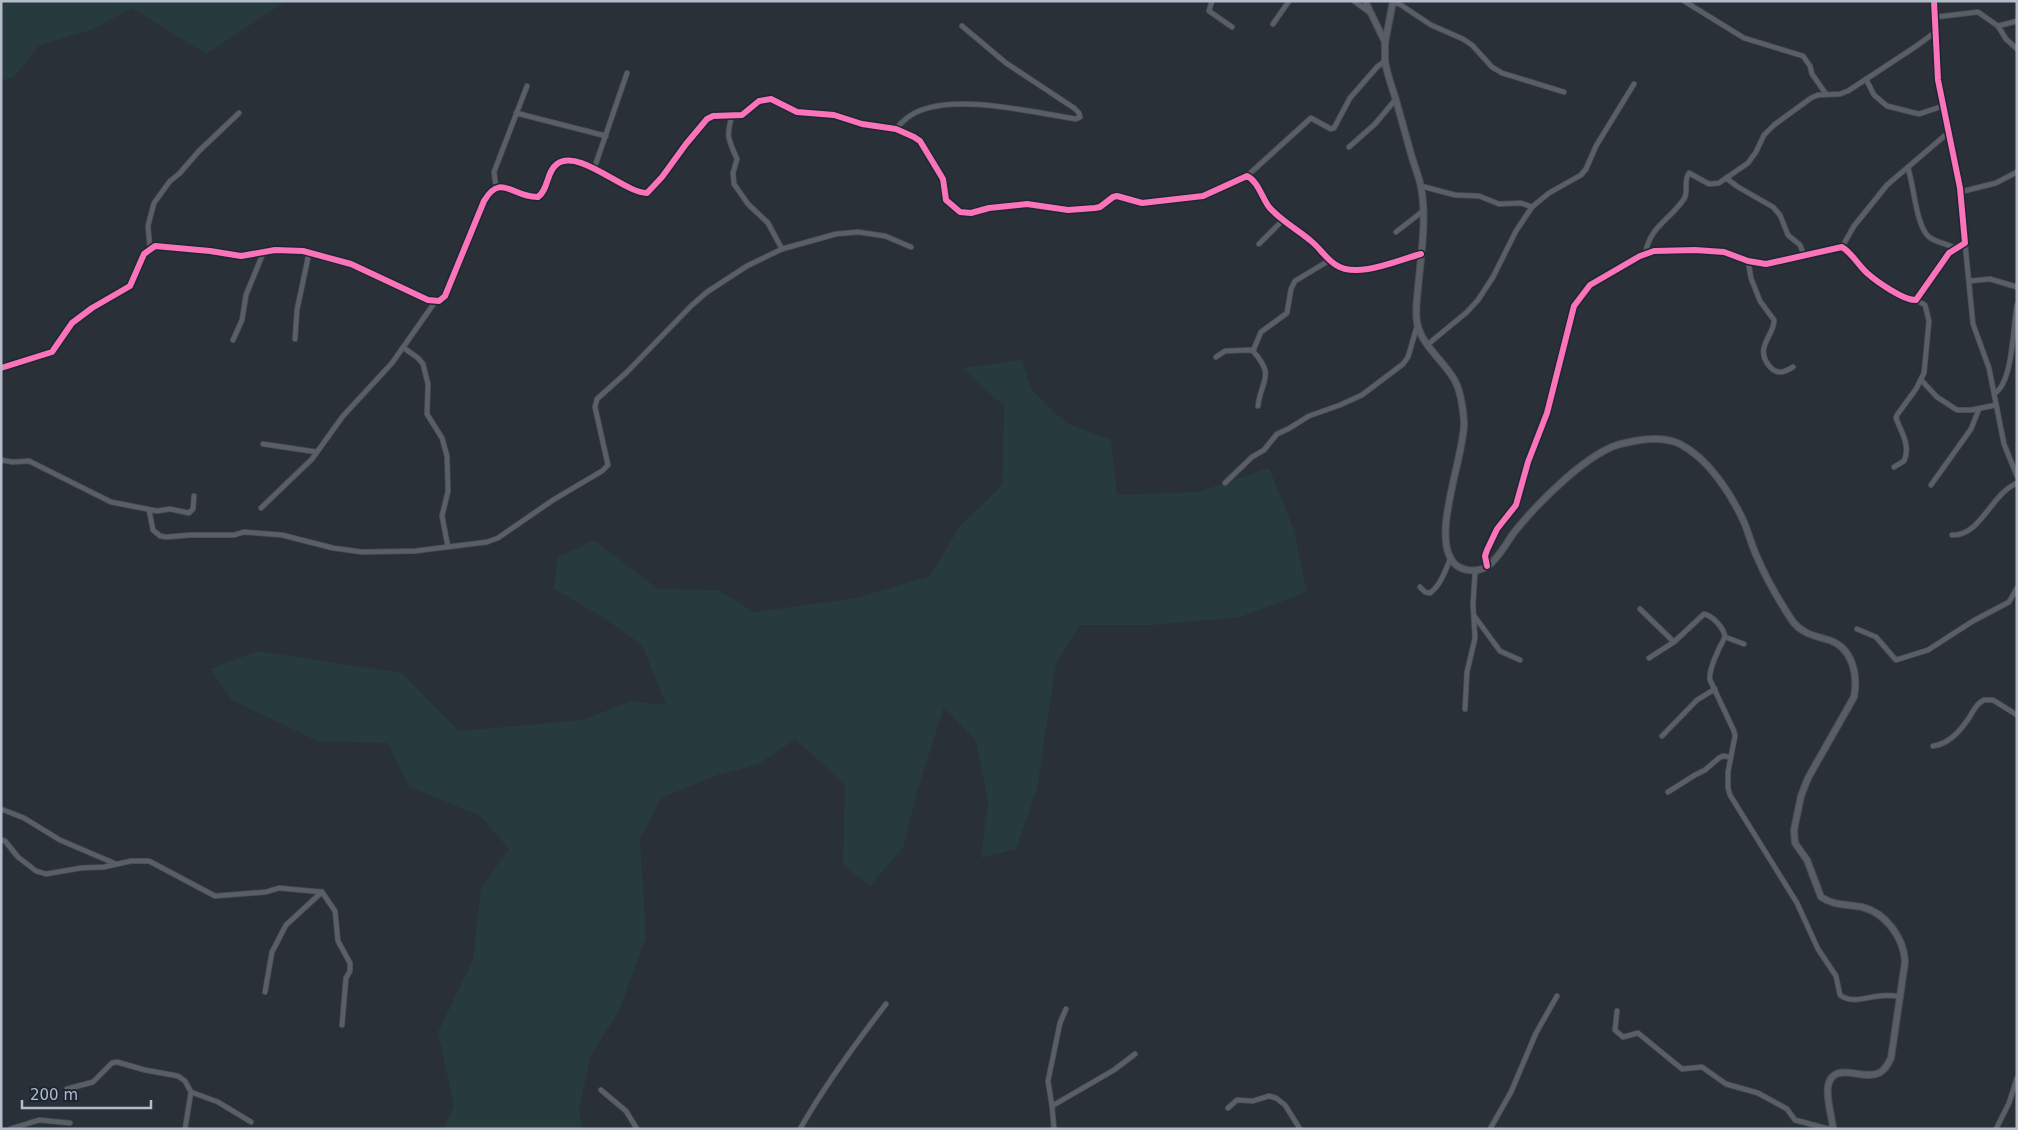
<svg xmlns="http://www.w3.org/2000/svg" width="2018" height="1130" viewBox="0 0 2018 1130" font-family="'DejaVu Sans',sans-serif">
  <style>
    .green { fill: #273a3e }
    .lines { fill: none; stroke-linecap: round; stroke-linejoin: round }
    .minor-casing { stroke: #484c53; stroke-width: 6 }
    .tertiary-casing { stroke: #484c53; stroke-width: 8 }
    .secondary-casing { stroke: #484c53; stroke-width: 8 }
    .minor { stroke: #5a5e66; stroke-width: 4.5 }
    .tertiary { stroke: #5a5e66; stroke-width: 5.5 }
    .secondary { stroke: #595d64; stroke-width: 6 }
    .cycleway-casing { stroke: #1d2633; stroke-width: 9 }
    .cycleway { stroke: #fb73b8; stroke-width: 6 }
  </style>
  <rect width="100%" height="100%" fill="#2a3038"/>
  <g class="green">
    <polygon points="1,1 286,1 206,54 132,8 91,30 40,45 13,78 1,80"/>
    <polygon points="1022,360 1031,389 1066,423 1111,440 1117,495 1198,492 1269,468 1294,530 1307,592 1240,617 1153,625 1080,625 1056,664 1037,789 1016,849 981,858 988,801 976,741 944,707 917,792 904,846 870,886 843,865 845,784 795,739 759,764 718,775 661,798 640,839 646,937 619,1011 591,1055 579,1109 583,1129 443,1129 454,1106 438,1032 473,960 481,888 509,849 480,816 409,786 388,743 318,741 232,700 210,669 257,651 402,673 459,731 583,720 631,701 666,705 642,645 604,618 554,589 557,558 594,540 658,589 718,590 754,612 856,598 930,576 960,526 1002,485 1004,406 962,368"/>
  </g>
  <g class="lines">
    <defs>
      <g id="minor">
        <polyline points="1212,1 1209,11 1232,27"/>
        <polyline points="1354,1 1369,12"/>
        <polyline points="1684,1 1744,38 1803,56 1810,66 1812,74 1826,94"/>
        <polyline points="1393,2 1401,5 1431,25 1463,39 1472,45 1492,67 1502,73 1564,92"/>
        <polyline points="1936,17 1978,12 1998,26 2006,39 2017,49"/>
        <polyline points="1273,24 1289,1"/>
        <polyline points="1998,26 2017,21"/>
        <polyline points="1866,79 1874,95 1887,106 1919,114 1943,106"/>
        <polyline points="516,113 606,136"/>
        <path d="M 732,115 C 726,138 728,138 737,159 L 733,173 L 734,184 L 748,204 L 768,223 L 782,249"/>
        <path d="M 896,129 C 899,125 903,121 907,118 C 943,89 1034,113 1076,119 L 1080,117 L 1079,113 L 1074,108 L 1006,63 L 962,26"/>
        <polyline points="1349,147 1375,124 1396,99"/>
        <path d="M 1908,168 C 1914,186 1916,226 1929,237 C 1937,243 1946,243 1955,248"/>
        <polyline points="594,169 627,73"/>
        <polyline points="1247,176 1311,118 1331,129 1334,128 1350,98 1377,67 1385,61"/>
        <polyline points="1726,178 1738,187 1773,207 1780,215 1788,235 1800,245 1804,255"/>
        <polyline points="1421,186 1455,195 1479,196 1499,204 1521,203 1532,207 1549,193 1581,175 1586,169 1596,146 1634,84"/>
        <polyline points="496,187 494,172 527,86"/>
        <polyline points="1960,192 1996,183 2017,172"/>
        <polyline points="1396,232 1423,211"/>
        <polyline points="1965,243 1973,324 1989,368 2004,444 2017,476"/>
        <polyline points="1259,244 1283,220"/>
        <polyline points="1842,247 1854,226 1887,185 1949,132"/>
        <polyline points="150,249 148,226 154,203 170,181 179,174 199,151 239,113"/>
        <path d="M 1645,254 C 1651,225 1668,222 1684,199 C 1689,191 1683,181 1689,173 L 1709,184 L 1719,183 L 1748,163 L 1756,152 L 1764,135 L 1774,125 L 1811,98 L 1818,95 L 1840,94 L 1848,91 L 1915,47 L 1937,31"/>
        <path d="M 1748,261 L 1751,278 L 1760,301 L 1774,320 C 1775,335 1752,348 1771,368 C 1778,375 1785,372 1793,367"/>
        <polyline points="1969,281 1990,279 2017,287"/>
        <polyline points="295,339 297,310 309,253"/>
        <polyline points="233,340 242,320 246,295 264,251"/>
        <polyline points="1427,345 1467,312 1478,300 1493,277 1516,231 1532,207"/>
        <polyline points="404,348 418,358 423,364 428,384 427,414 442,438 447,456 448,491 442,516 448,547"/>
        <polyline points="1253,351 1261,332 1287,313 1291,289 1295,281 1330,260"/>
        <path d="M 1216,357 L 1225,351 L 1250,350 L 1253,351 C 1276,377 1261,379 1258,406"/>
        <polyline points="1922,381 1937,397 1957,410 1971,410 1996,405"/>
        <path d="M 1995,393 C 2013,382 2013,326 2017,305"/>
        <polyline points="263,444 317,452"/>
        <polyline points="1,460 13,462 29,461 111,502 157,511 170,509 189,513 193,509 194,496"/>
        <path d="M 1894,467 L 1904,461 C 1911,445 1901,432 1896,418 L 1897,415 L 1916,389 L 1924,373 L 1929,321 L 1925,305 L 1916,300"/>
        <polyline points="1225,483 1252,457 1264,450 1277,434 1288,429 1309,416 1340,405 1362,395 1403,364 1408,357 1417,326"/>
        <polyline points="1931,485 1971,429 1979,409"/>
        <polyline points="261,508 312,459 343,416 392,363 435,302"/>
        <polyline points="149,510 153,530 160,536 166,537 191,535 234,535 244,532 282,535 333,548 362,552 415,551 487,542 498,538 553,500 602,471 608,465 595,407 597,399 627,372 691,306 707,292 747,266 782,249 836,234 858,232 885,236 911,247"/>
        <path d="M 1952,535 C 1981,536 1990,495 2017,483"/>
        <path d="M 1487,566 L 1485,556 L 1487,550 L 1497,529 L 1516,505 L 1528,462 L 1547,413 L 1574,306 L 1590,285 L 1640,256 L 1654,251 L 1695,250 L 1724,252 L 1748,261 L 1766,264 L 1842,247 C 1853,254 1857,264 1867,273 C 1876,281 1904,301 1916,300 L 1949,253 L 1965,243 L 1960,188 L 1938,80 L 1934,1"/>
        <path d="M 1420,587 L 1425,592 L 1430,593 C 1441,585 1446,569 1451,557"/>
        <polyline points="1640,609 1674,642"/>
        <polyline points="1475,617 1500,651 1520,660"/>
        <polyline points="1857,629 1876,637 1896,660 1928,650 1973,621 2009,602 2017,588"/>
        <polyline points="1725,637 1744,644"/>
        <path d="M 1649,658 L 1674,642 L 1704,614 C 1713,616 1724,628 1725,637 C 1720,646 1708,670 1710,680 L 1734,731 L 1735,736 L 1728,772 L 1728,788 L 1730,795 L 1797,903 L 1818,949 L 1836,976 L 1840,995 C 1851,1004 1867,997 1879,996 C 1886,995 1893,996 1900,996"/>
        <polyline points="1465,709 1467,672 1475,638 1473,604 1475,573 1479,570"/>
        <polyline points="1662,736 1697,700 1715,689"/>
        <path d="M 1933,746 C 1949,744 1960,731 1969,718 C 1974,710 1976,704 1984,700 L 1993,700 L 2017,715"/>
        <polyline points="1668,792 1695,775 1705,770 1719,758 1723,756 1730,757"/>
        <polyline points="1,809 24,818 60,840 116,864"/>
        <polyline points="1,840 5,841 18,857 36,871 46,874 81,868 104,867 131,861 149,861 215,896 266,892 279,888 322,892 335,911 338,941 350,963 350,971 346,978 342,1025"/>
        <polyline points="265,992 272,952 286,925 322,892"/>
        <polyline points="1617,1011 1615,1030 1623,1037 1638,1033 1682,1069 1702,1067 1726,1084 1758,1093 1787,1109 1795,1120 1829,1129"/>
        <polyline points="67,1089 93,1082 112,1063 117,1062 145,1070 178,1076 185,1081 191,1092 218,1102 251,1122"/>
        <polyline points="601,1090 626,1111 637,1129"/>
        <polyline points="1052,1106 1114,1070 1135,1054"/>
        <polyline points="1228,1108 1237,1100 1253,1101 1269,1096 1276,1098 1285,1105 1300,1129"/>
        <polyline points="10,1129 39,1120 70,1123"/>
        <polyline points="185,1129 191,1092"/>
        <path d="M 800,1129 C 825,1085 855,1044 886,1004"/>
        <polyline points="1054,1129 1052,1106 1048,1081 1060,1023 1066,1009"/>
        <polyline points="1490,1129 1511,1092 1536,1033 1557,996"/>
        <polyline points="1996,1129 2009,1103 2017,1078"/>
      </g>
      <g id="tertiary">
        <polyline points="1365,1 1385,42"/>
        <path d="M 1,368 L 52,352 L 72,323 L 92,308 L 130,286 L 144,254 L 155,246 L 210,251 L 241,256 L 275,250 L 303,251 L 351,264 L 428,300 L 439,301 L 445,296 L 484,201 C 501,172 513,198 538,197 C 549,189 546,172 557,164 C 579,148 624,193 647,193 L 662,177 L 686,144 L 707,119 L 713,116 L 742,115 L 759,101 L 771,99 L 797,112 L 834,115 L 862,124 L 896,129 L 914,137 L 920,141 L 943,179 L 946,200 L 960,212 L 971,213 L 989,208 L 1027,204 L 1068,210 L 1095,208 L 1100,207 L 1113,197 L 1117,196 L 1142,203 L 1203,196 L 1247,176 C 1258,181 1262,198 1269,207 C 1281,221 1297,229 1311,241 C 1320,248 1326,259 1336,265 C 1357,279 1398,260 1421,254"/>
      </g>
      <path id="secondary" d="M 1393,1 L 1385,43 L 1385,61 C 1387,74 1392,87 1396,100 C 1401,118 1406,136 1411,154 C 1414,165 1419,176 1421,187 C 1427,220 1421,255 1418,288 C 1417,299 1415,311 1417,322 C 1421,345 1442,359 1454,379 C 1461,391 1463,408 1464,422 C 1465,456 1428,541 1456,565 C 1465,572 1479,572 1488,566 C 1500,557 1507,541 1516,530 C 1538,503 1590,449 1625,443 C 1642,439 1663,436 1680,444 C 1709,459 1731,494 1744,522 C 1749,534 1752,547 1758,559 C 1766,578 1780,602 1791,619 C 1800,633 1814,636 1829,640 C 1853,648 1858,675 1854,697 L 1808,778 L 1801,796 L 1794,830 L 1795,843 L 1807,860 L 1821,897 C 1834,906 1848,904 1862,907 C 1886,913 1904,938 1905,962 L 1891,1058 C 1888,1064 1885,1070 1879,1073 C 1863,1081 1833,1060 1828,1086 C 1826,1100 1832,1115 1833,1129"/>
    </defs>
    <use href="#minor" class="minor-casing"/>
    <use href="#tertiary" class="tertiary-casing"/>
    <use href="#secondary" class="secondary-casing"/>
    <use href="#minor" class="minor"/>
    <use href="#tertiary" class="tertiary"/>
    <use href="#secondary" class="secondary"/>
    <defs>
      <g id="cycleway">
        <path d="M 1,368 L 52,352 L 72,323 L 92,308 L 130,286 L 144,254 L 155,246 L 210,251 L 241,256 L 275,250 L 303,251 L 351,264 L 428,300 L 439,301 L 445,296 L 484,201 C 501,172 513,198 538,197 C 549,189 546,172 557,164 C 579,148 624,193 647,193 L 662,177 L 686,144 L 707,119 L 713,116 L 742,115 L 759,101 L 771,99 L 797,112 L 834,115 L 862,124 L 896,129 L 914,137 L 920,141 L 943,179 L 946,200 L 960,212 L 971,213 L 989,208 L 1027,204 L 1068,210 L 1095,208 L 1100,207 L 1113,197 L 1117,196 L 1142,203 L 1203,196 L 1247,176 C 1258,181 1262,198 1269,207 C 1281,221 1297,229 1311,241 C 1320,248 1326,259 1336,265 C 1357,279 1398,260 1421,254"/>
        <path d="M 1487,566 L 1485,556 L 1487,550 L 1497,529 L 1516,505 L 1528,462 L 1547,413 L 1574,306 L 1590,285 L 1640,256 L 1654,251 L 1695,250 L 1724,252 L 1748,261 L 1766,264 L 1842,247 C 1853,254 1857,264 1867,273 C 1876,281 1904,301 1916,300 L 1949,253 L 1965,243 L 1960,188 L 1938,80 L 1934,1"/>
      </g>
    </defs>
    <use href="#cycleway" class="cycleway-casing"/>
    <use href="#cycleway" class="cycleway"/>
  </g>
  <rect width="2018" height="1130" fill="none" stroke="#b4bcc9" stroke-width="5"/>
  <path d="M22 1100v8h129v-8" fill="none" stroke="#b4bcc9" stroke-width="2.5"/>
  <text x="30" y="1100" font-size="15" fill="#b4bcc9" stroke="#1d2633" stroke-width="4" paint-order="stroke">200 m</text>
</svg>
